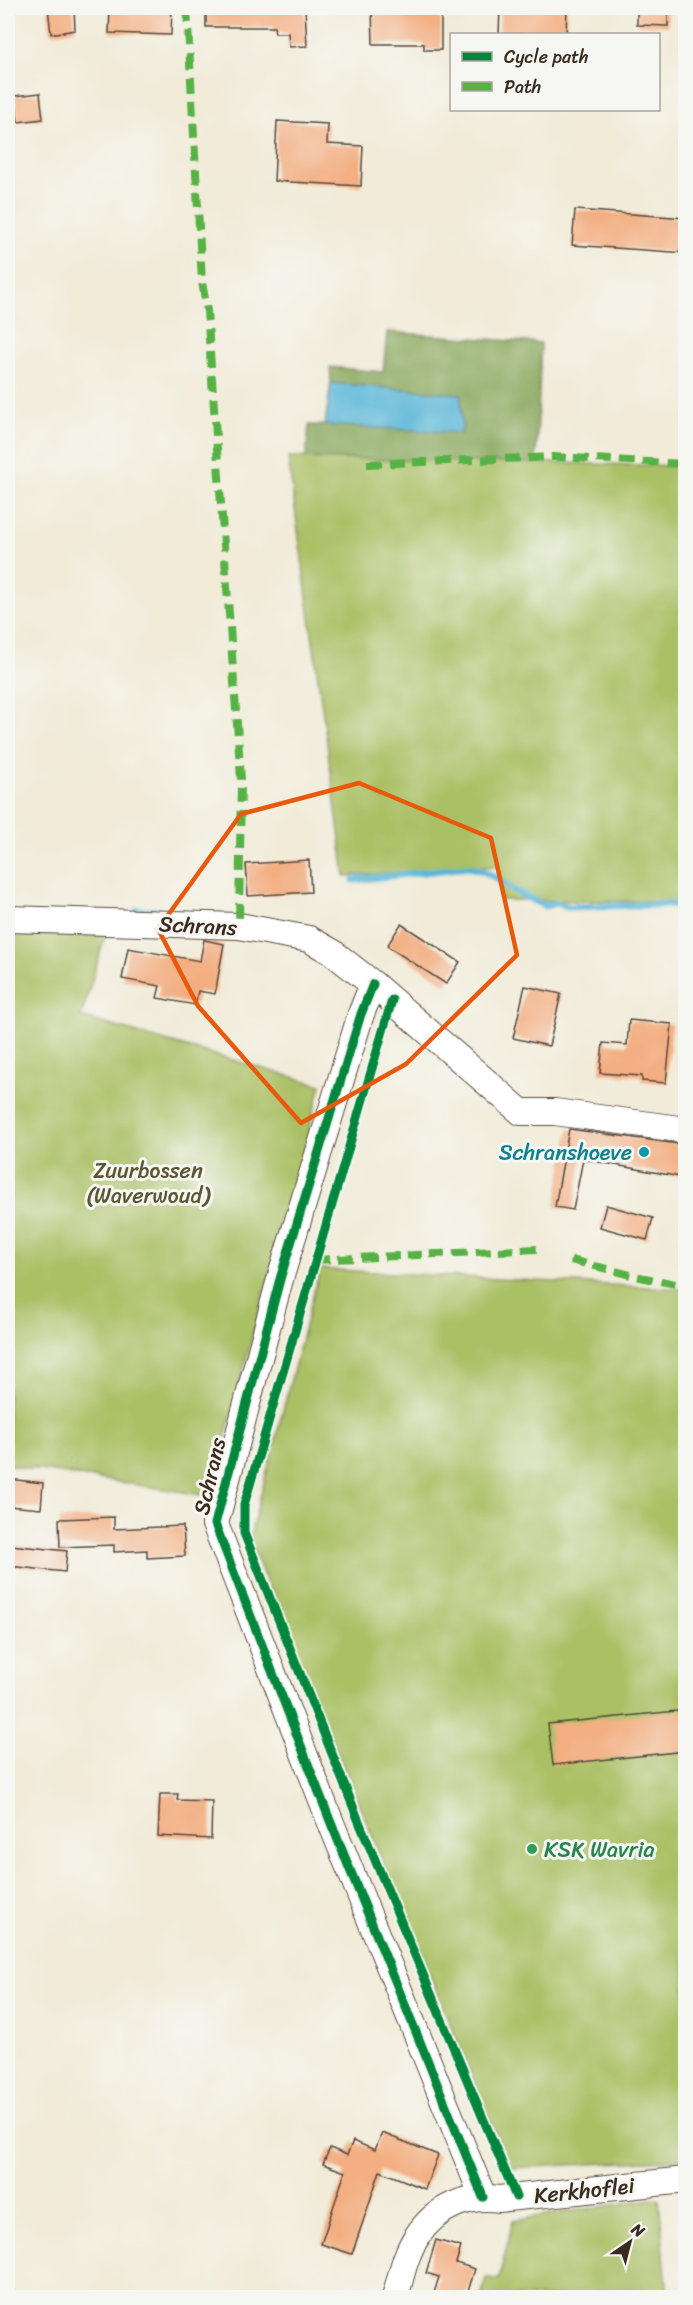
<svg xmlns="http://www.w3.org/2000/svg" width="693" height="2305" viewBox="0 0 693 2305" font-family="Sriracha,sans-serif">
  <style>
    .green { fill: #aac065; stroke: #727542; stroke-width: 1.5 }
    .forest { fill: #87a65a; stroke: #61683c; stroke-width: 1.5 }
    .water { fill: #58b6d7; stroke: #4a707a; stroke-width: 1.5 }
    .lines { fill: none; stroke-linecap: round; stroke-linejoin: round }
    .stream { stroke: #58b6d7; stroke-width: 7 }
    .building { fill: #f3ae81 }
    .minor-casing { stroke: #56473a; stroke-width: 28 }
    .minor { stroke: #fff; stroke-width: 26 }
    .quiet { stroke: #57b245; stroke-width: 8; stroke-dasharray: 15 8; stroke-linecap: butt }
    .cycleway-casing { stroke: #f6f6f2; stroke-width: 13 }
    .cycleway { stroke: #00873e; stroke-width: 9 }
    .marked { fill: none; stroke: #e8590c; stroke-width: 4.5; stroke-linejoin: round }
    .culture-dot { fill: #0f9aa8; stroke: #f6f6f2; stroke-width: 2 }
    .leisure-dot { fill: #2e9e5b; stroke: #f6f6f2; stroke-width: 2 }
    .labels { text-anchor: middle; stroke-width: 6; stroke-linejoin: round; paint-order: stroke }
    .street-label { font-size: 22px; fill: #3b2a1e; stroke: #f6f6f2 }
    .culture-label { font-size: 22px; fill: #0d838f; stroke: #f6f6f2; text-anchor: end }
    .park-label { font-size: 22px; fill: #5c5733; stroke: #f6f6f2 }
    .leisure-label { font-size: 22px; fill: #27864d; stroke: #f6f6f2; text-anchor: start }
  </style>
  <rect width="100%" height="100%" fill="#f6f6f2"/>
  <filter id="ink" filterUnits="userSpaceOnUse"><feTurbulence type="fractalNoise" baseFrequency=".0167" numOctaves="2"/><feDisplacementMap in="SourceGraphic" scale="12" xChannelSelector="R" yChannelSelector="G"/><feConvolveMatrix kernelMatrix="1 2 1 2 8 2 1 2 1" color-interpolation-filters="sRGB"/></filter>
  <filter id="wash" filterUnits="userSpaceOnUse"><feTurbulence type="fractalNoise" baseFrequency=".008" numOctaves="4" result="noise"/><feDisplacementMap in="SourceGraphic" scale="24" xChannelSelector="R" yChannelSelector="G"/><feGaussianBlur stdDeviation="1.35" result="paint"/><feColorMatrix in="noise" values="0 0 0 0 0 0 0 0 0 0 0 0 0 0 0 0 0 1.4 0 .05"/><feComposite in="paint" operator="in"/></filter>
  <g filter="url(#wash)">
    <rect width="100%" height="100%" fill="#f1ebd8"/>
    <g class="green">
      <polygon points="288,457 685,466 685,902 501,900 498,866 345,876"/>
      <polygon points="8,931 106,933 81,1017 321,1085 209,1496 8,1465"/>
      <polygon points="320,1269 683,1289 686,1299 685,2159 510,2168 249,1540"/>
      <polygon points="659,2198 668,2297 481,2297 486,2278 499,2279 513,2220"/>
    </g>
    <polygon class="forest" points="387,332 541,343 536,463 306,458 309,425 325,425 331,383 330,367 383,372"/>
    <polygon class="water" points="331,383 461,394 462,433 325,425"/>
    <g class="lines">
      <g class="stream">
        <path d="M 354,880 L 467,867 C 485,869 495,878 510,888 C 521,895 533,900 545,906 L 556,903 L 570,907 L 686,904"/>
        <polyline points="137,910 171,912"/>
      </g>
    </g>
    <g id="blocks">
      <g class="building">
        <polygon points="48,8 74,8 75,30 51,34"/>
        <polygon points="110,8 172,8 171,35 109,33"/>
        <polygon points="206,8 243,8 243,10 305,8 307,46 289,47 288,33 275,33 274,27 206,27"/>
        <polygon points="372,8 441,8 441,50 424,50 424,44 373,44"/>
        <polygon points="500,8 567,8 566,34 499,34"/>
        <polygon points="637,8 668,8 668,26 637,25"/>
        <polygon points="40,93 43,119 18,122 15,96"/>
        <polygon points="277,121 328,124 327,144 363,146 361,186 274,181"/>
        <polygon points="575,210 686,218 686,253 572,245"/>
        <polygon points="309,860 311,892 248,896 246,864"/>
        <polygon points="401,924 460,962 446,984 387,946"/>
        <polygon points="204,940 224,944 215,994 198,991 195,1005 157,998 160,986 122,979 128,948 200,961"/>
        <polygon points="525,986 561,994 549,1046 513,1038"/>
        <polygon points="629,1020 672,1024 666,1083 642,1081 642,1076 600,1073 603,1043 627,1045"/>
        <polygon points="569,1129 686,1145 686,1178 583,1159 573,1210 555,1207"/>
        <polygon points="606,1205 653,1218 647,1240 600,1227"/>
        <polygon points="8,1479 43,1483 41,1509 8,1506"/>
        <polygon points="114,1517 114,1529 183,1526 185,1556 147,1558 147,1550 114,1552 114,1545 60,1547 59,1519"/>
        <polygon points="10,1545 67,1551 65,1572 8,1566"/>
        <polygon points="686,1710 686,1751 553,1765 548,1724"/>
        <polygon points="160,1794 178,1794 177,1800 212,1801 211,1839 158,1836"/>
        <polygon points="382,2133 438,2155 425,2189 380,2171 352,2254 321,2244 345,2172 323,2164 330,2148 347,2155 353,2141 375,2150"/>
        <polygon points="436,2240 461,2247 456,2263 475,2269 466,2298 448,2298 434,2293 439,2277 426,2273"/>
      </g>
    </g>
  </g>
  <g filter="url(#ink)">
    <use href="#blocks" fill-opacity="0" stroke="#56473a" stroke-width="1.5"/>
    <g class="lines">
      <defs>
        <g id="minor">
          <polyline points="8,919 239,926 309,939 332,952 373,984 521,1112 555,1112 686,1130"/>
          <polyline points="373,984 361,1014 280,1279 215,1524 329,1818 483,2197"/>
          <path d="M 395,2298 C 401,2277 405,2253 418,2235 C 436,2208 467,2194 499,2199 L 686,2180"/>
        </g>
      </defs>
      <use href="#minor" class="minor-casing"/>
      <use href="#minor" class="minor"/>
      <g class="quiet">
        <polyline points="187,8 202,282 207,311 241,779 239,926"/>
        <polyline points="367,464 553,457 686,464"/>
        <polyline points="315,1260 539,1249"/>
        <polyline points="571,1260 635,1276 686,1286"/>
      </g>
      <defs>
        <g id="cycleway">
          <polyline points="373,984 361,1014 280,1279 215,1524 329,1818 483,2197"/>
          <polyline points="392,1000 244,1505 244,1533 360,1824 516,2197"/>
        </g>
      </defs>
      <use href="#cycleway" class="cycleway-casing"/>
      <use href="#cycleway" class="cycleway"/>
    </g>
  </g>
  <path class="marked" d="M 359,783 L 491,838 L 517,955 L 406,1064 L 301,1123 L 198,1006 L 158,929 L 241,814 Z"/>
  <circle class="culture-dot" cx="644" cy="1152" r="6"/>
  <circle class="leisure-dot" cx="532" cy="1849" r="6"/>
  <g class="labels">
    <g class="street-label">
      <text transform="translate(198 925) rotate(3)" y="8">Schrans</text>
      <text transform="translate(209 1476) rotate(-77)" y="8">Schrans</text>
      <text transform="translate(584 2190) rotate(-6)" y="8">Kerkhoflei</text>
    </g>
    <g class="culture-label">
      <text x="632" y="1160">Schranshoeve</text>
    </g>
    <g class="park-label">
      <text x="148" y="1178">Zuurbossen<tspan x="148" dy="25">(Waverwoud)</tspan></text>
    </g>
    <g class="leisure-label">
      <text x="544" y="1857">KSK Wavria</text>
    </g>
  </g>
  <rect width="693" height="2305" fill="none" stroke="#f6f6f2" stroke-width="30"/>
  <rect x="450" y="33" width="210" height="78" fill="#f6f6f2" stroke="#aba49d" stroke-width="1.5"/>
  <rect x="462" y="52" width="30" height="9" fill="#00873e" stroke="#aba49d" stroke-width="1.5"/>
  <text x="504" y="63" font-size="18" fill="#3b2a1e">Cycle path</text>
  <rect x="462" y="82" width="30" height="9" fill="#57b245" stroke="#aba49d" stroke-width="1.5"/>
  <text x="504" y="93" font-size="18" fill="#3b2a1e">Path</text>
  <g transform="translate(630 2242) rotate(35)" stroke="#f6f6f2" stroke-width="4.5" paint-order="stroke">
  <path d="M0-4.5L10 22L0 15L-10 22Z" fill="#3b2a1e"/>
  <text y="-9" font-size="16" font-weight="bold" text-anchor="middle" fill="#3b2a1e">N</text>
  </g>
</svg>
